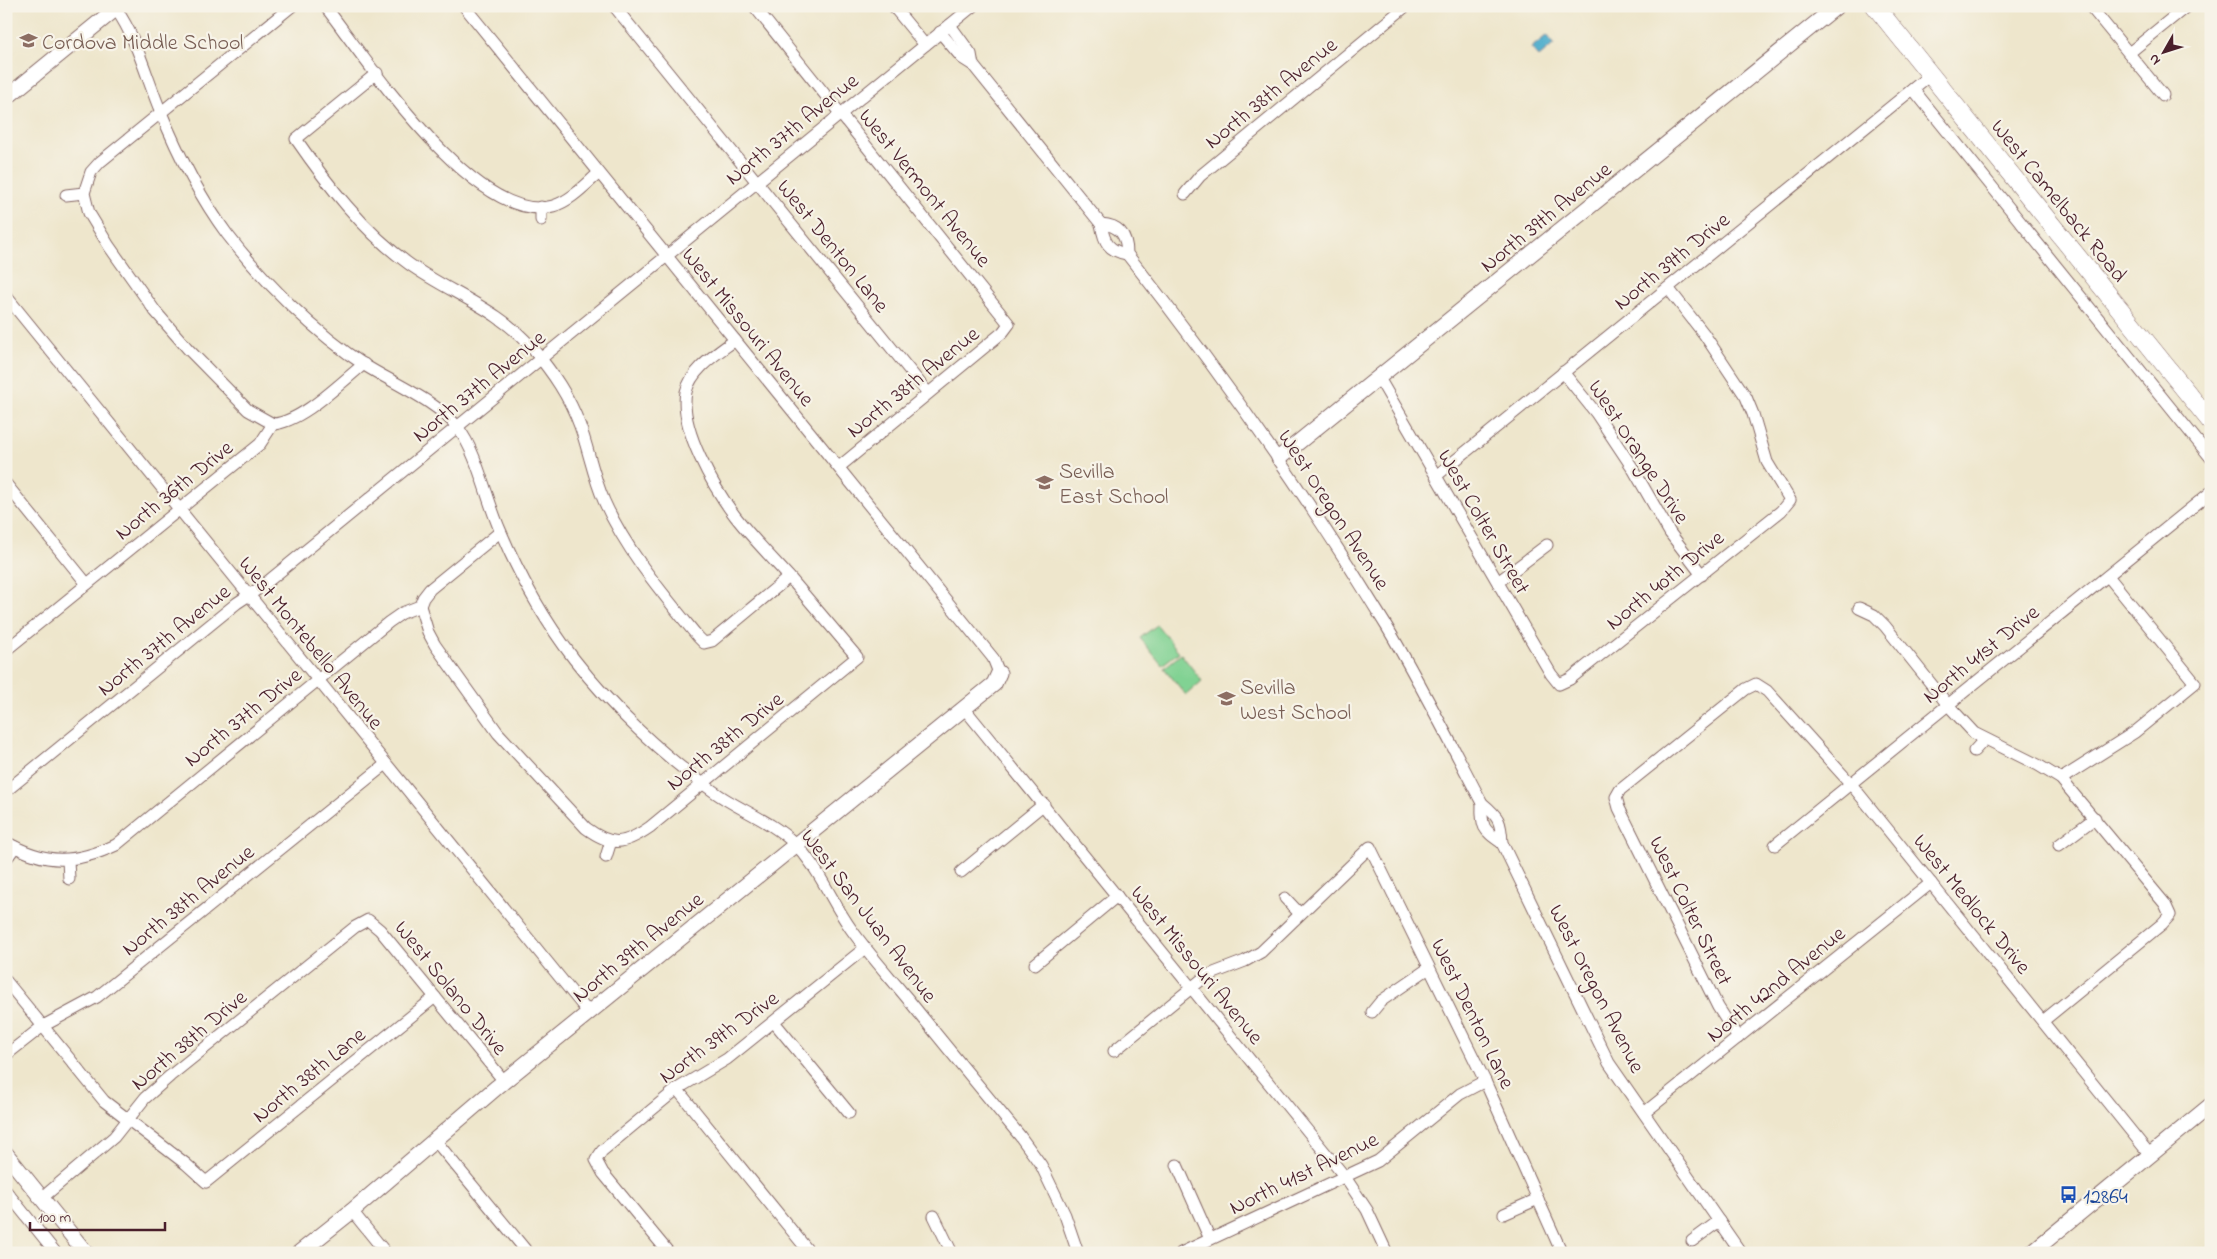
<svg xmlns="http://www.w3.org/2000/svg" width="2217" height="1259" viewBox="0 0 2217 1259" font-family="'Indie Flower',sans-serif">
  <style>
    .green { fill: #81d293; stroke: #66785f }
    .water { fill: #4dadcc; stroke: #4c667c }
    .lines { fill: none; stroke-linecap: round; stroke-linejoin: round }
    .street-casing { stroke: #836563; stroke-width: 13 }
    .secondary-casing { stroke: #836563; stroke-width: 17 }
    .primary-casing { stroke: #836563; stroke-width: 19 }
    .street { stroke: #fff; stroke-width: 11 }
    .secondary { stroke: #fff; stroke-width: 15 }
    .primary { stroke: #fff; stroke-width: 18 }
    .labels { text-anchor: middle; stroke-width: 4.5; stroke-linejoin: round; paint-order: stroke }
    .education-label { font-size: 22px; fill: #785e54; stroke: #f7f3e8; text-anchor: start }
    .street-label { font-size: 22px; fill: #4a1f2b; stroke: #f7f3e8 }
    .transit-label { font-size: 22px; fill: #164399; stroke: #f7f3e8; text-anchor: start }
  </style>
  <rect width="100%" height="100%" fill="#f7f3e8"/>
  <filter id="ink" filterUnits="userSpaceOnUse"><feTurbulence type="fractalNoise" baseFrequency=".02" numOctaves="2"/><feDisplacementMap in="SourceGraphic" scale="10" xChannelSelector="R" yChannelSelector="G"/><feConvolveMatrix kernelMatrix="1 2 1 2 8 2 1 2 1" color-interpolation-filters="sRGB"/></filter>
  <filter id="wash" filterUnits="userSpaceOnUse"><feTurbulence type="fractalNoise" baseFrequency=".0096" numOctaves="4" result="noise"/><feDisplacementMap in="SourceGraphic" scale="20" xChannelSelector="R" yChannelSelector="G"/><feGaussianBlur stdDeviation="1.12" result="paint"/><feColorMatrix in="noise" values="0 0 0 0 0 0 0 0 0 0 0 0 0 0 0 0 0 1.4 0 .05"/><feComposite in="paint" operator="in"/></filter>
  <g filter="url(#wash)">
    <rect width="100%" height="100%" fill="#eee6cc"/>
    <g class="green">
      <polygon points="1157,625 1179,652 1162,665 1140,638"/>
      <polygon points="1181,654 1202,681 1186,695 1164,668"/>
    </g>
    <polygon class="water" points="1547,35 1554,44 1539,57 1531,48"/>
  </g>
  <g filter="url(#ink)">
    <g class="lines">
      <defs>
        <g id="street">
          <path d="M 325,6 C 366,59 477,228 553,206 C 571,201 586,184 599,173"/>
          <polyline points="464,6 993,658 999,673"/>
          <polyline points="614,6 928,393"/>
          <polyline points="754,6 1009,324 1003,332 839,467"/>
          <polyline points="893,6 925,45"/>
          <polyline points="2090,6 2163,95"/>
          <path d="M 116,9 C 137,39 146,76 160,110 C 178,154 199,196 227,234 C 264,282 315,333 366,366 C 393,383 440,403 458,428 C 477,452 487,501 500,530 C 519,575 544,620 574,659 C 611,707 663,756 713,791 C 739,810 770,820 794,843 C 819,867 831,901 851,929 C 868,953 888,975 907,998 C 944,1044 982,1090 1020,1136 L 1041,1165 L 1065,1215 L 1078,1253"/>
          <polyline points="950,25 971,54 973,65"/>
          <path d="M 940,32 L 962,58 L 973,65 L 1101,224 C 1104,242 1108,251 1127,254"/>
          <polyline points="2129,53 2187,6"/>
          <path d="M 377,73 L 296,139 C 327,184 364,232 409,264 C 451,294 500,309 533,349 C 553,373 569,396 580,426 C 589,451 593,476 604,501 C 627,552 663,594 698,637 L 704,643 L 712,641 L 789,577"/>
          <polyline points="1913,89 2211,458"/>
          <polyline points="1185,194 1200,176 1406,6"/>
          <polyline points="66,195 84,193"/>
          <polyline points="541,207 541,220"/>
          <path d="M 1101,224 C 1120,225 1127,236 1127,254 C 1221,373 1308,497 1387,627 C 1421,684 1451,744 1482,803 C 1499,817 1501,821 1502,843 L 1609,1063 L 1741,1253"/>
          <polyline points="6,296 588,1012"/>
          <polyline points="1563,372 1596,413 1632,467 1670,533 1702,575"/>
          <polyline points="1379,378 1551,674 1559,684 1570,679 1781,511 1790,500 1767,462 1753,414 1746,397 1704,334 1668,288"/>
          <polyline points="273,424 248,410 188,349 155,311 109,246 89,213 84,193 91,172 100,162 292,6"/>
          <polyline points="1436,476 1930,75"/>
          <polyline points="6,484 87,584"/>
          <polyline points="1498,582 1547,545"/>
          <path d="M 420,606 L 428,632 L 435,645 L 498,733 L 586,828 C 612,847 624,845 650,827 L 857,657 C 835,631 813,605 791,579 C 772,558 752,538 735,516 C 714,488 679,428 686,392 C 691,369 718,353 735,340"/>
          <polyline points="1859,608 1874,615 1885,626 1948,705 1974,733 2038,765 2061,779 2165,904 2170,915 2162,924 2043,1021"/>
          <path d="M 6,650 L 260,444 L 273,424 C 302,422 340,383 364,364"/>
          <polyline points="964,708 1345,1177 1367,1210 1387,1253"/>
          <polyline points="1974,751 1984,740"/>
          <polyline points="2061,779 2135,732 2195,683 2108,576"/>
          <polyline points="6,791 237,603 261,587 973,6"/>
          <path d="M 1482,803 C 1481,827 1483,830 1502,843"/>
          <path d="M 6,842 C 46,865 75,864 116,845 L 389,622 L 402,613 L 420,606 L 423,598 L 430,589 L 500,532"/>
          <polyline points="1775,845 2211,492"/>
          <polyline points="2059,845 2095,818"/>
          <polyline points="606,857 611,841"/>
          <polyline points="6,859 15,847"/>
          <polyline points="68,860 69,879"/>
          <polyline points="961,872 1044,804"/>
          <polyline points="1285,898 1300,914"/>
          <polyline points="1035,964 1117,896"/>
          <polyline points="6,981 104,1101 186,1164 206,1182 435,997"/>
          <polyline points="1372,1012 1381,1001 1429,968"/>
          <polyline points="774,1022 849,1113"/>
          <polyline points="1738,1038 1718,1007 1619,808 1616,797 1620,790 1746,689 1756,684 1767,691 1851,784 2151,1156"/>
          <polyline points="1114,1051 1206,976 1245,961 1261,952 1370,847 1485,1081 1562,1253"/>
          <polyline points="6,1055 43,1026 97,997 386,764"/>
          <polyline points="677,1089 810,1253"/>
          <polyline points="1644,1113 1931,883"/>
          <polyline points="434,1139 528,1253"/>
          <polyline points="1177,1165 1210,1239"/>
          <polyline points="6,1191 56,1253"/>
          <polyline points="42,1198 114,1137 145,1098 170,1076 355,927 368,920 380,930 504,1081"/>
          <polyline points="352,1211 386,1253"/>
          <polyline points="1504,1214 1538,1199"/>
          <polyline points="934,1216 952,1253"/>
          <polyline points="1692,1241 1719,1221"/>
          <polyline points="669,1253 603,1173 596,1160 602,1151 677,1089 727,1059 865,948"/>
          <polyline points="1181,1253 1378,1161 1460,1094 1485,1081"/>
        </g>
        <g id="secondary">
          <polyline points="6,98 119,6"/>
          <polyline points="1279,458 1837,6"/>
          <polyline points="6,1154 86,1253"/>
          <polyline points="299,1253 352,1211 497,1087 994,684 999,673"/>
          <polyline points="2031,1253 2211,1105"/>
        </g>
        <polyline id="primary" points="1875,6 2211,422"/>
      </defs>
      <use href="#street" class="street-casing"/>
      <use href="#secondary" class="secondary-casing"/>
      <use href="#primary" class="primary-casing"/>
      <use href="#street" class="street"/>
      <use href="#secondary" class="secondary"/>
      <use href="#primary" class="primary"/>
    </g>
  </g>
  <defs>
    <symbol id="school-bare" viewBox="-9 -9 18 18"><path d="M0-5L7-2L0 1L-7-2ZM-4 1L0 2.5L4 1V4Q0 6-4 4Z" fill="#8d6e63" stroke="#f7f3e8" stroke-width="2.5" paint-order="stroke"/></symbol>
    <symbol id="bus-bare" viewBox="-9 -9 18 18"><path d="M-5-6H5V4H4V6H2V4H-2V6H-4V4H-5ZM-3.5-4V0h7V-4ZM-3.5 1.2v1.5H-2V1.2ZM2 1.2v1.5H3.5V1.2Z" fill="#1a4fb4" stroke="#f7f3e8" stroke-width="2.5" paint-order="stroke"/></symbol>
  </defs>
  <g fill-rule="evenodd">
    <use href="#school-bare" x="16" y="28" width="25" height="25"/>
    <use href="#school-bare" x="1032" y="470" width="25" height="25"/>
    <use href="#school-bare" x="1214" y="686" width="25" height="25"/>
    <use href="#bus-bare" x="2056" y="1182" width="25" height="25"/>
  </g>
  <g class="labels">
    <g class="education-label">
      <text x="42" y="49">Cordova Middle School</text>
      <text x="1059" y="478">Sevilla<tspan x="1059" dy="25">East School</tspan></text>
      <text x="1240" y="694">Sevilla<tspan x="1240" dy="25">West School</tspan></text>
    </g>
    <g class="street-label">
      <text transform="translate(1270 92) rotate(-39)" y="8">North 38th Avenue</text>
      <text transform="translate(791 128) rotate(-39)" y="8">North 37th Avenue</text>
      <text transform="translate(926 187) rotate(51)" y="8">West Vermont Avenue</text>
      <text transform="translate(2060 200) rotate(51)" y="8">West Camelback Road</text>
      <text transform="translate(1545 216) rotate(-39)" y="8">North 39th Avenue</text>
      <text transform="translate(834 245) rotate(51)" y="8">West Denton Lane</text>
      <text transform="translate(1671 260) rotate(-39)" y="8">North 39th Drive</text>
      <text transform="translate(749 326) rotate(51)" y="8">West Missouri Avenue</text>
      <text transform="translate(912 381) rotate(-39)" y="8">North 38th Avenue</text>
      <text transform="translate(478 385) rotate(-39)" y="8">North 37th Avenue</text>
      <text transform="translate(1640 451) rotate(57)" y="8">West Orange Drive</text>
      <text transform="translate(173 489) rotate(-39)" y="8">North 36th Drive</text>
      <text transform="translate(1335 509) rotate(57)" y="8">West Oregon Avenue</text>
      <text transform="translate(1485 521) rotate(60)" y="8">West Colter Street</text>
      <text transform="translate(1664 579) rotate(-39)" y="8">North 40th Drive</text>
      <text transform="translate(163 639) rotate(-39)" y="8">North 37th Avenue</text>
      <text transform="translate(312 642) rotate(51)" y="8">West Montebello Avenue</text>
      <text transform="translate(1980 653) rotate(-39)" y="8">North 41st Drive</text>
      <text transform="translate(242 716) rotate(-39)" y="8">North 37th Drive</text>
      <text transform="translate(724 740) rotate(-39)" y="8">North 38th Drive</text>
      <text transform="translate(187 899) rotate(-39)" y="8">North 38th Avenue</text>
      <text transform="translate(1973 903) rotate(51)" y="8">West Medlock Drive</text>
      <text transform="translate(1692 910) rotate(64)" y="8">West Colter Street</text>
      <text transform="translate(870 915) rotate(53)" y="8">West San Juan Avenue</text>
      <text transform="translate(637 946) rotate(-39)" y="8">North 39th Avenue</text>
      <text transform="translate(1198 964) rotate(51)" y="8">West Missouri Avenue</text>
      <text transform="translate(1775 983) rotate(-39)" y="8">North 42nd Avenue</text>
      <text transform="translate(452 987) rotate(51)" y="8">West Solano Drive</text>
      <text transform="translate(1598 988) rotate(63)" y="8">West Oregon Avenue</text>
      <text transform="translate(1474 1013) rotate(64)" y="8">West Denton Lane</text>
      <text transform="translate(718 1036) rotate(-36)" y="8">North 39th Drive</text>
      <text transform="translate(188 1039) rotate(-40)" y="8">North 38th Drive</text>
      <text transform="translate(308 1074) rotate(-39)" y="8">North 38th Lane</text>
      <text transform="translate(1303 1172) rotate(-26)" y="8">North 41st Avenue</text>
    </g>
    <g class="transit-label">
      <text x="2083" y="1203">12864</text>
    </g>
  </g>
  <rect width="2217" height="1259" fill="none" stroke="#f7f3e8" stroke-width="25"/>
  <g transform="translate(2164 52) rotate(231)" stroke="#f7f3e8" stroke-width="4" paint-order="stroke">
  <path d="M0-4L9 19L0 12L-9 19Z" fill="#4a1f2b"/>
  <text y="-8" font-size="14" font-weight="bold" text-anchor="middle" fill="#4a1f2b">N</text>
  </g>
  <path d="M30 1222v8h135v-8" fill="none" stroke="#4a1f2b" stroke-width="2.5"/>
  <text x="38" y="1222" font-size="15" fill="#4a1f2b" stroke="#f7f3e8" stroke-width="4" paint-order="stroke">100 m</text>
</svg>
